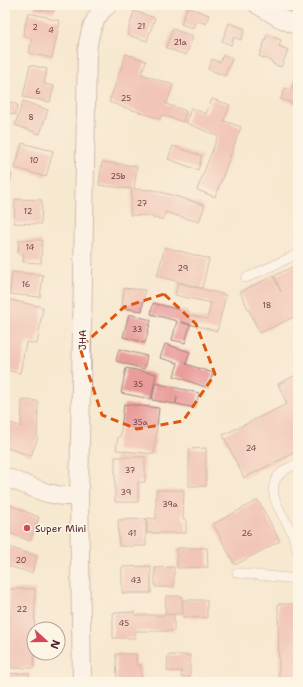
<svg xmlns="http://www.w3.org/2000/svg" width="303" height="687" viewBox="0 0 303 687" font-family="'Shantell Sans',sans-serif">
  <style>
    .building { fill: #e99d9b }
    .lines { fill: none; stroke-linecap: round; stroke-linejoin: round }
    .lane-casing { stroke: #a0847e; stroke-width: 10 }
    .street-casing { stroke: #a0847e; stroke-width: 20 }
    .lane { stroke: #fff; stroke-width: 9 }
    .street { stroke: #fff; stroke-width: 18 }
    .marked { fill: none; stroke: #e0560e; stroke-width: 3; stroke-dasharray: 8 5; stroke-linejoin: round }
    .poi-dot { fill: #d1495b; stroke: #fcf5e5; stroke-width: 1.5 }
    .labels { text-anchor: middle; stroke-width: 3; stroke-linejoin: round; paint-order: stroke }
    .number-label { font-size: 8px; fill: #723e47 }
    .street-label { font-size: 10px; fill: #4a1f2b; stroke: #fcf5e5 }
    .poi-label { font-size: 10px; fill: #4a1f2b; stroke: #fcf5e5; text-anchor: start }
  </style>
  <rect width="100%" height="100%" fill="#fcf5e5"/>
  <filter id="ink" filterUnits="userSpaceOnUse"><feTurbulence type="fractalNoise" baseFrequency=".025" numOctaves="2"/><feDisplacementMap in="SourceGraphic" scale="8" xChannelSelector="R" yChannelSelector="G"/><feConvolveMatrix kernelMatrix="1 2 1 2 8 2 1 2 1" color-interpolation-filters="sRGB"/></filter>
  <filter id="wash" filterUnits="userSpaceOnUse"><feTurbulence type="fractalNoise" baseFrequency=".012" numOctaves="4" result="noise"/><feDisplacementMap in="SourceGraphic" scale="16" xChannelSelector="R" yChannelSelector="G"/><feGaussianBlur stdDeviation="0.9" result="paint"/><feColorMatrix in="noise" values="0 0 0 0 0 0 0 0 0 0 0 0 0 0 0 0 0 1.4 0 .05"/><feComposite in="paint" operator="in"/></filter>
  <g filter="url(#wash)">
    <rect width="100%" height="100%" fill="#f7e8d0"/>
    <g id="blocks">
      <g class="building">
        <polygon points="35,5 55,5 54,12 34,9"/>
        <polygon points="187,7 209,15 206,24 196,20 193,28 181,24"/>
        <polygon points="134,11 155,18 147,41 127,35"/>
        <polygon points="28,13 47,17 47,18 60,21 52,58 29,53 32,38 23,36"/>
        <polygon points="229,23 245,29 241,40 234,37 231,45 222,41"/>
        <polygon points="173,29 193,37 186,55 166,48"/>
        <polygon points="267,35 281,40 279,46 288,50 281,67 273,64 273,62 259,56"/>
        <polygon points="126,54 146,61 141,74 173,85 167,103 166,102 166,104 186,111 183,122 162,115 160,119 109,102"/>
        <polygon points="223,55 232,59 225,76 208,69 212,59 220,62"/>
        <polygon points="30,65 47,69 44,84 54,86 50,102 23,97"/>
        <polygon points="295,78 298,79 298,105 281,99 285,88 291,90"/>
        <polygon points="212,99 230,105 224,121 241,127 215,197 197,190 218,136 186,123 191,108 206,114"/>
        <polygon points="5,100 18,105 15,115 5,112"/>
        <polygon points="23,101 48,110 40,134 15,125"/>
        <polygon points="22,143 53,151 46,177 15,168"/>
        <polygon points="173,146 202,156 198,170 168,159"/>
        <polygon points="102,162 137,166 134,189 154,190 205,205 199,222 165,212 163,219 153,218 153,216 130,215 132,189 99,185"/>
        <polygon points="5,173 12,174 10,183 5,182"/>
        <polygon points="15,199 42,200 41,224 14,223"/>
        <polygon points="19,240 42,240 41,263 23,262 24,254 18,254"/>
        <polygon points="165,247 209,259 202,288 157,276"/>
        <polygon points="298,264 298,315 260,333 240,292 273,276 281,292 274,276"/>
        <polygon points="12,272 43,275 40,297 10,294"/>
        <polygon points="178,283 226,295 217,331 181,322 190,325 185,343 172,340 177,321 151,314 153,303 189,312 189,315 207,319 211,303 175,295"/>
        <polygon points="124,288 145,290 142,311 122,308"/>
        <polygon points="5,299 43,307 37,344 26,342 20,373 5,370"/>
        <polygon points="129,314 151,320 145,343 123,337"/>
        <polygon points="165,344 190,352 186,364 213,373 208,388 174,376 178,363 160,358"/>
        <polygon points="119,349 147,356 144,369 116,361"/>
        <polygon points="126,368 156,374 151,399 121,393"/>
        <polygon points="298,374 298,451 244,478 223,435 287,404 278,384"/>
        <polygon points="155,383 199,393 196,408 176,404 177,397 175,404 152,400"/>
        <polygon points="22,400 38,401 37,440 31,456 5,447 5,432 9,422 21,427"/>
        <polygon points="124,404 159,408 154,454 116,450 118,437 120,437"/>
        <polygon points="206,448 206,486 189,486 189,449"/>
        <polygon points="115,457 145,457 145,482 138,482 138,502 115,502"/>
        <polygon points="156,490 184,490 183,519 186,519 186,533 147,533 147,518 156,519"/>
        <polygon points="258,500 280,541 235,565 213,524"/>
        <polygon points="5,503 39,517 30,541 5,531"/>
        <polygon points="146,519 146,546 119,546 118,520"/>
        <polygon points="5,546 37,556 32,573 5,565 6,561 5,561"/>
        <polygon points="177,548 207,548 208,567 177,568"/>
        <polygon points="151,566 151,593 122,593 122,567"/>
        <polygon points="174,567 174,587 155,587 155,568"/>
        <polygon points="9,589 35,589 34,668 5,668 5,639 9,639"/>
        <polygon points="166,596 182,596 182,614 165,614"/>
        <polygon points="183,600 207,600 207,618 183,617"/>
        <polygon points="278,604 298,604 298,682 279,682"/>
        <polygon points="135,612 135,615 174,615 174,631 135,631 135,638 113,638 113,613"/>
        <polygon points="116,654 136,654 136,665 141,665 141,682 117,682"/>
        <polygon points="168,655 190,655 190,677 181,677 182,671 167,671"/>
        <polygon points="29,673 29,682 5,682 5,674"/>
      </g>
    </g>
  </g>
  <g filter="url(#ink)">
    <use href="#blocks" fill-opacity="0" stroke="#a0847e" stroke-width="1"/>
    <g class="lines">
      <defs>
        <g id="lane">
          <polyline points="246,278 298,254"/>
          <path d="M 298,463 C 290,467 280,471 276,479 C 267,496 284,516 291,531 C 294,538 296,545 298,552"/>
          <polyline points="237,573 298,579"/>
        </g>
        <g id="street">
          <polyline points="258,5 278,17 298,26"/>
          <polyline points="5,477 47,493 63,496 79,496"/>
          <path d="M 82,682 L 79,496 L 87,52 C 89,34 93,16 108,5"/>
        </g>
      </defs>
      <use href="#lane" class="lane-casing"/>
      <use href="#street" class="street-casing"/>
      <use href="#lane" class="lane"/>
      <use href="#street" class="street"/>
    </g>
  </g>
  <path d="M0 0H303V687H0ZM 164,294 L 196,324 L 215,374 L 183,421 L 137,429 L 102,415 L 80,348 L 124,307 Z" fill="#f7e8d0" fill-opacity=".55" fill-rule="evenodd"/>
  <path class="marked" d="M 164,294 L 196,324 L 215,374 L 183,421 L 137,429 L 102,415 L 80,348 L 124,307 Z"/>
  <circle class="poi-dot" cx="27" cy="528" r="4"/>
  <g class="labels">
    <g class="number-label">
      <text x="141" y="29">21</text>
      <text x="35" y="30">2</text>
      <text x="51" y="33">4</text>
      <text x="180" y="45">21a</text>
      <text x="38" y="94">6</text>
      <text x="126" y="101">25</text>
      <text x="31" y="120">8</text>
      <text x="34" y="163">10</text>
      <text x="118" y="179">25b</text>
      <text x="142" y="206">27</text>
      <text x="28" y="214">12</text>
      <text x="30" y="250">14</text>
      <text x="183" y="271">29</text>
      <text x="26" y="287">16</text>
      <text x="267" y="308">18</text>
      <text x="137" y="332">33</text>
      <text x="138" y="387">35</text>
      <text x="140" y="425">35a</text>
      <text x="251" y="451">24</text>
      <text x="130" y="473">37</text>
      <text x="126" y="495">39</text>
      <text x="170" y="507">39a</text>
      <text x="132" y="536">41</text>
      <text x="247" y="536">26</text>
      <text x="21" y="563">20</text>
      <text x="136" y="583">43</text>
      <text x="22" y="612">22</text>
      <text x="124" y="626">45</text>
    </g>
    <g class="street-label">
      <text transform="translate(82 340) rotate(-89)" y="4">ЈНА</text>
    </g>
    <g class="poi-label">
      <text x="35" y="532">Super Mini</text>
    </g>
  </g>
  <rect width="303" height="687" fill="none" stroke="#fcf5e5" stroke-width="20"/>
  <g transform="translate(46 641) rotate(111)"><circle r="19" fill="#fcf5e5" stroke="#b59f9b"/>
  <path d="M0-3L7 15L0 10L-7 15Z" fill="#d1495b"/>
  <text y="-6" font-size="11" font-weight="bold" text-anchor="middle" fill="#4a1f2b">N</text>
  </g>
</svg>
